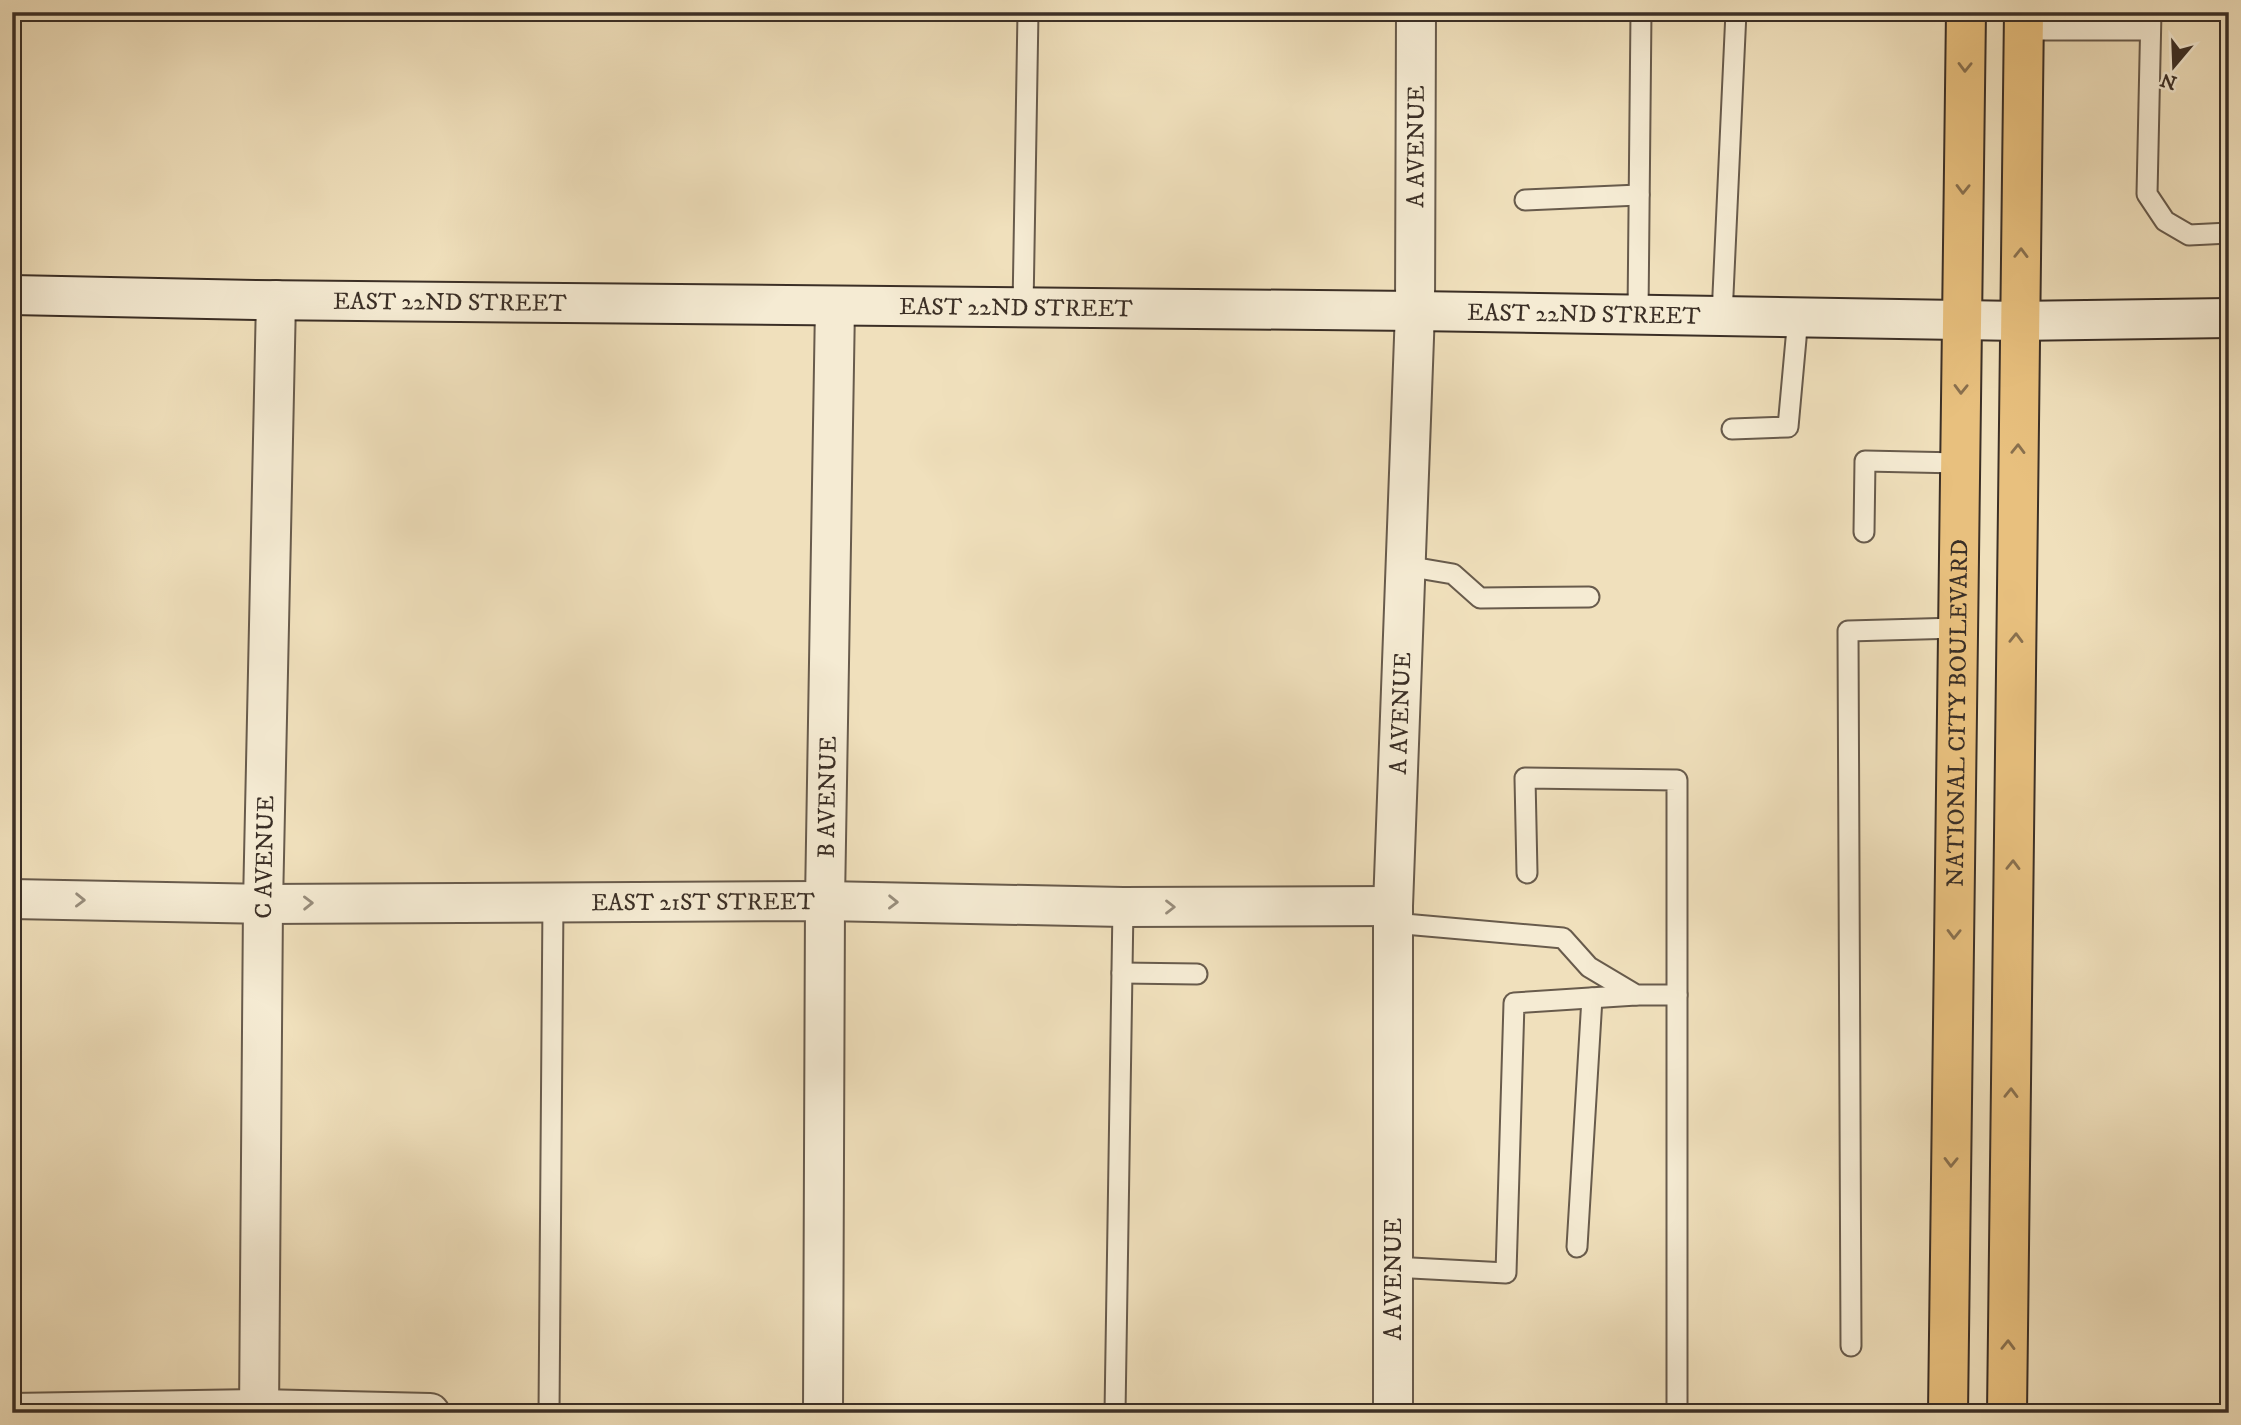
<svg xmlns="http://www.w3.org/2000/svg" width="2241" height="1425" viewBox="0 0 2241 1425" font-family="'IM FELL DW Pica',serif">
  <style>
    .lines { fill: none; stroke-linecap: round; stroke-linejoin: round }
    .lane-casing { stroke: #685b4c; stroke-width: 23 }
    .street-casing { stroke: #685b4c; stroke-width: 42 }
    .secondary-casing { stroke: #3b2f26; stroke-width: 42 }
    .primary-casing { stroke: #3b2f26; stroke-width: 42 }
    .lane { stroke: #f5ebd3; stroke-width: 19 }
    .street { stroke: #f5ebd3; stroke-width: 38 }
    .secondary { stroke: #f5ebd3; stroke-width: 38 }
    .primary { stroke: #e8c07e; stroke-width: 38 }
    .oneway { stroke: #89704e }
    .oneway2 { stroke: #988d7c }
    .labels { text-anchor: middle; stroke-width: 6; stroke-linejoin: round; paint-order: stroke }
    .street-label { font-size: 24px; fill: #3b2f26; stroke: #f5ebd3 }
  </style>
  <rect width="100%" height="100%" fill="#f0e0bc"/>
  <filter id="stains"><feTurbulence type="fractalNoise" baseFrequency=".00286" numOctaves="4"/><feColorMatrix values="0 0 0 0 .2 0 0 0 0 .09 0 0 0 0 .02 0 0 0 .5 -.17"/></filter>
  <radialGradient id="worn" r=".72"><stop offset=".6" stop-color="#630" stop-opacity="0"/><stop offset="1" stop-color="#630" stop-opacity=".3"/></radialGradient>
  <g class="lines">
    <defs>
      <g id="lane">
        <polyline points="2151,12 2147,194 2165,221 2189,235 2229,233"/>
        <polyline points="2024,30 2150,30"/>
        <polyline points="1525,200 1639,195"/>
        <polyline points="1023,308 1028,12"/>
        <polyline points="1638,314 1641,12"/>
        <polyline points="1722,316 1736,12"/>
        <polyline points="1732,429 1788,427 1798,317"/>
        <polyline points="1864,532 1865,461 1960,463"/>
        <polyline points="1406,566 1453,574 1480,598 1589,597"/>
        <polyline points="1527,873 1525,778 1677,780 1677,1413"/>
        <polyline points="1393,923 1563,938 1589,967 1636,995 1677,995"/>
        <polyline points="1122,973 1197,974"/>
        <polyline points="1577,1247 1592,998"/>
        <polyline points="1393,1267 1506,1273 1514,1003 1636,995"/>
        <polyline points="1851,1346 1848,631 1958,628"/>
        <polyline points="549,1413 553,901"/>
        <polyline points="1115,1413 1123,907"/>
      </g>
      <g id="street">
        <path id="s1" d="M 12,899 L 263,904 L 825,901 L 1123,907 L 1393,906"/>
        <polyline points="12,1413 259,1409 430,1413"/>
        <path id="s2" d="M 259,1413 L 263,904 L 276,300"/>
        <path id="s3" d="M 823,1413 L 825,901 L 835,306"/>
        <path id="s4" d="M 1393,1413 L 1393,906 L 1415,311 L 1416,12"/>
      </g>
      <g id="secondary">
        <path id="s5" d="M 12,295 L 256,300 L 1415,311 L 2020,321 L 2229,318"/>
      </g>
      <g id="primary">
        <path id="s6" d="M 1948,1413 L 1966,12"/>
        <polyline points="2007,1413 2024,12"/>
      </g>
    </defs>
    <use href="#lane" class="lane-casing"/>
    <use href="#street" class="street-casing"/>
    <use href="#secondary" class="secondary-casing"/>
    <use href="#primary" class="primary-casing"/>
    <use href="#lane" class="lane"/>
    <use href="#street" class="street"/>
    <use href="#secondary" class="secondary"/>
    <use href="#primary" class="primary"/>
  </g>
  <defs><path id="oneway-chevron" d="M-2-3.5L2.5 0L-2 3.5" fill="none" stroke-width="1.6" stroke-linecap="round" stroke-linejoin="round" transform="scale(1.75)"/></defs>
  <g class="oneway">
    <use href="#oneway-chevron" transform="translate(1965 67) rotate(91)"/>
    <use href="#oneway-chevron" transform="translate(1963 189) rotate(91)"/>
    <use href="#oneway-chevron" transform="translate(2021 253) rotate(-89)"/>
    <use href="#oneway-chevron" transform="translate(1961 389) rotate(91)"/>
    <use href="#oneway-chevron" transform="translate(2018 449) rotate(-89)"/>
    <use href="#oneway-chevron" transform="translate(2016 638) rotate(-89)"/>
    <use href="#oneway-chevron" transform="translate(2013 865) rotate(-89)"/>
    <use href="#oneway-chevron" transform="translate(1954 934) rotate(91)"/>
    <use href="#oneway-chevron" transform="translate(2011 1093) rotate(-89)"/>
    <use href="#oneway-chevron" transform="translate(1951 1162) rotate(91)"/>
    <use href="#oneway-chevron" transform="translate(2008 1345) rotate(-89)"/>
  </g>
  <g class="oneway2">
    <use href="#oneway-chevron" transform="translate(80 900) rotate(1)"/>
    <use href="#oneway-chevron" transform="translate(893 902) rotate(1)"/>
    <use href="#oneway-chevron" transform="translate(308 903) rotate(-1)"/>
    <use href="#oneway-chevron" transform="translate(1170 907)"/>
  </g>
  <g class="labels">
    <g class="street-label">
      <text dy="8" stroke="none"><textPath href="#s4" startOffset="1267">A AVENUE</textPath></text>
      <text dy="8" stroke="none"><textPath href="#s5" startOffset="438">EAST 22ND STREET</textPath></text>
      <text dy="8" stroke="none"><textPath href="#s5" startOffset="1004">EAST 22ND STREET</textPath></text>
      <text dy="8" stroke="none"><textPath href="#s5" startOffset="1572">EAST 22ND STREET</textPath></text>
      <text dy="8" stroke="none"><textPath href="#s4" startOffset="700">A AVENUE</textPath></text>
      <text dy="8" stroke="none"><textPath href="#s6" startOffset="700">NATIONAL CITY BOULEVARD</textPath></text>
      <text dy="8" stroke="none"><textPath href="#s3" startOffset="616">B AVENUE</textPath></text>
      <text dy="8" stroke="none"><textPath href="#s2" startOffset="556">C AVENUE</textPath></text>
      <text dy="8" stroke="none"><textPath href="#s1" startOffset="691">EAST 21ST STREET</textPath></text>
      <text transform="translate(1393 1279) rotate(-90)" y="8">A AVENUE</text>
    </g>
  </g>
  <rect width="2241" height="1425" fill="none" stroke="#f0e0bc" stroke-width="42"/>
  <rect x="14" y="14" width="2213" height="1397" fill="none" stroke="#3b2f26" stroke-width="3.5"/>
  <rect x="21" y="21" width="2199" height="1383" fill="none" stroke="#3b2f26" stroke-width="2"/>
  <g transform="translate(2174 66) rotate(199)" stroke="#f5ebd3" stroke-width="5" paint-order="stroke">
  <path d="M0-5L12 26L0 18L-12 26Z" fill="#3b2f26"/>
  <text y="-10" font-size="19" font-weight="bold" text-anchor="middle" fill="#3b2f26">N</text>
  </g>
  <rect width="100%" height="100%" filter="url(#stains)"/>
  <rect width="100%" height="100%" fill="url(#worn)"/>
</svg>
